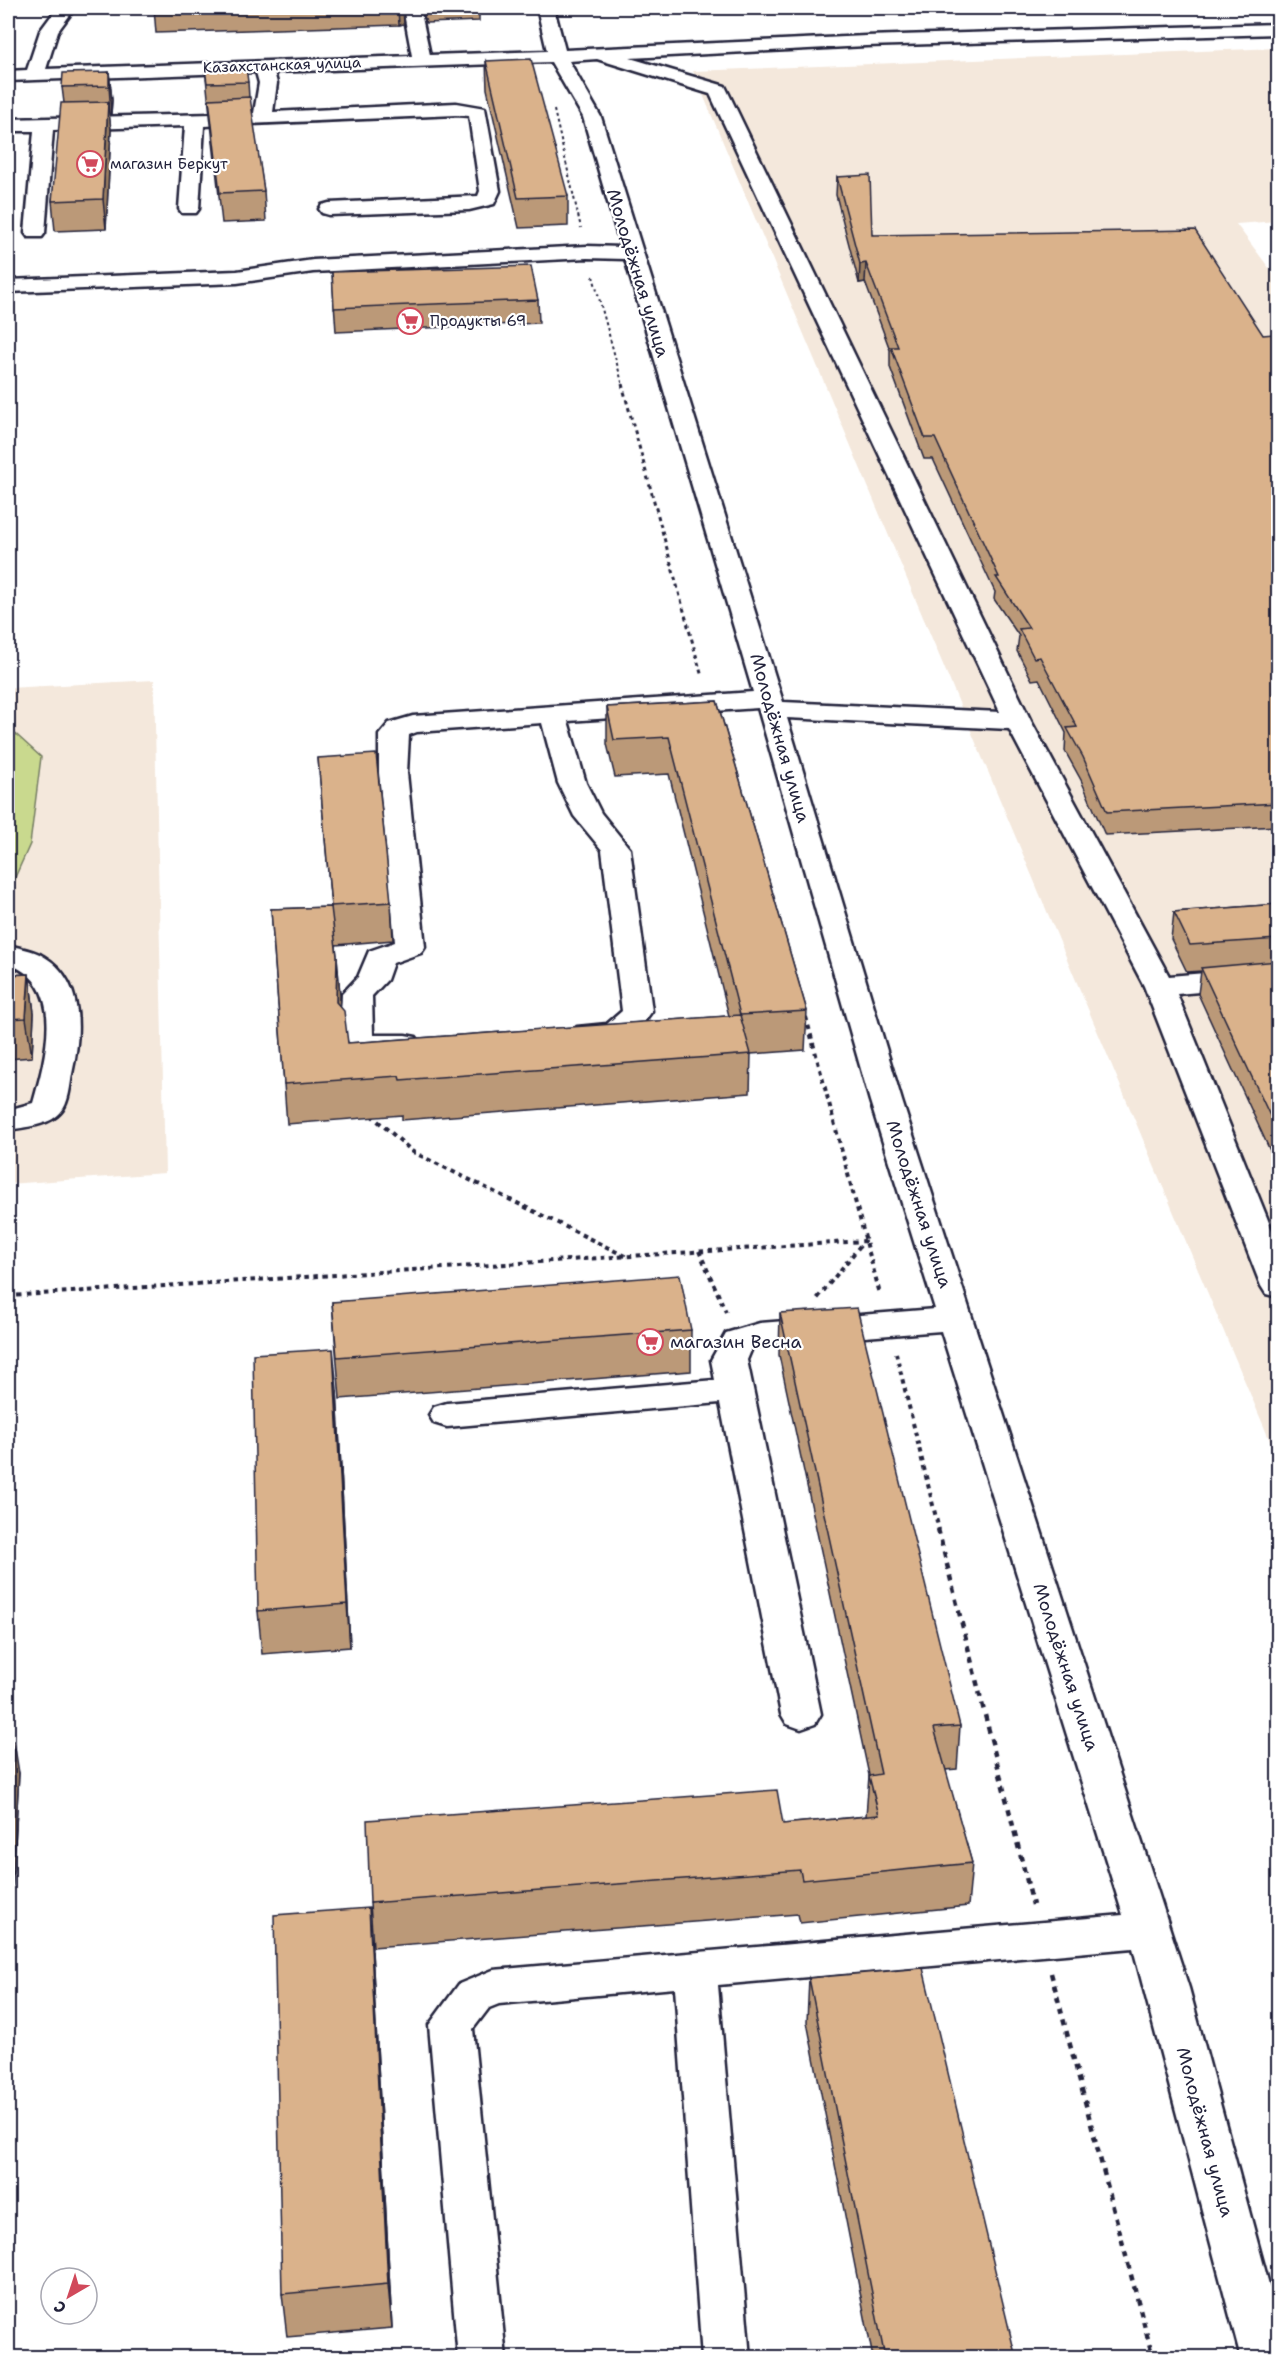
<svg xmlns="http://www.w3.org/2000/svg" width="1286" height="2365" viewBox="0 0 1286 2365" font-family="'Shantell Sans',sans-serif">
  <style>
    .built { fill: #f4e8dc }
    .green { fill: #c9d98e; stroke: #767e64; stroke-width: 1.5 }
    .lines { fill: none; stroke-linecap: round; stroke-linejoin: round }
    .minor-casing { stroke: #22223b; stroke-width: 5 }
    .path-far3 { stroke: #22223b; stroke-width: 2; stroke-dasharray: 3 3; stroke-linecap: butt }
    .path-far2 { stroke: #22223b; stroke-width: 3; stroke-dasharray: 4 4; stroke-linecap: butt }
    .path-far1 { stroke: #22223b; stroke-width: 4; stroke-dasharray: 4.5 4.5; stroke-linecap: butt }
    .path { stroke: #22223b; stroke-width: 4.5; stroke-dasharray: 6 6; stroke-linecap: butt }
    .minor { fill: #fff; fill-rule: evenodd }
    .wall { fill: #bb9978; stroke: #22223b; stroke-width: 1.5 }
    .shaded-wall { fill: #997d61; stroke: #22223b; stroke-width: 1.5 }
    .building { fill: #dab28b; stroke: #22223b; stroke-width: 1.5 }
    .labels { text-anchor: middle; stroke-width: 4.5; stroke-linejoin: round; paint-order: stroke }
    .far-street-label { font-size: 15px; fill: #22223b; stroke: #fff }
    .far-poi-label { font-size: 15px; fill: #22223b; stroke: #fff; text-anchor: start }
    .street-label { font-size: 18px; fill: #22223b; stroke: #fff }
    .poi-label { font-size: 18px; fill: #22223b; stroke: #fff; text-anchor: start }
  </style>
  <rect width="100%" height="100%" fill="#fff"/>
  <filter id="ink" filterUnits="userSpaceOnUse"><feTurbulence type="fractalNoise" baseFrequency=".0167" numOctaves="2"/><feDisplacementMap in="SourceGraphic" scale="12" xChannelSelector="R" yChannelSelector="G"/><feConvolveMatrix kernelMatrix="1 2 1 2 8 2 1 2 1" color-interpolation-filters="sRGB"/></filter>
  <g filter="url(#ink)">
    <g class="built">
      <polygon points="1278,48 1278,221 1236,224 1278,280 1278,1460 693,71"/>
      <polygon points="154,680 165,1173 8,1184 8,688"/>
    </g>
    <polygon class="green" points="8,727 41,757 30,844 8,893"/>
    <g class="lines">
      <defs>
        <g id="minor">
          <path d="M 57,8 L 75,8 L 58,31 L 46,69 L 412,56 L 403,8 L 420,8 L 430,55 L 547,51 L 537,8 L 554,8 L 565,50 L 866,36 L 1278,24 L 1278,34 L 866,46 L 630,58 L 725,86 L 727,90 L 1031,721 L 1169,976 L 1278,967 L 1278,985 L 1177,994 L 1278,1245 L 1278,1297 L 1266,1294 L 1261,1286 L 1144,986 L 1009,729 L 787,718 L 902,1101 L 1189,1988 L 1278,2318 L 1278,2358 L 1241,2358 L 1133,1948 L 718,1985 L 750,2358 L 702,2358 L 675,1988 L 499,2004 L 489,2008 L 473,2029 L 506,2358 L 458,2358 L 429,2025 L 459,1984 L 493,1970 L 1123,1915 L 941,1331 L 763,1345 L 752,1348 L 747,1360 L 821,1714 L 815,1724 L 801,1729 L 787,1724 L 781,1714 L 720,1403 L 447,1427 L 434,1423 L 429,1415 L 434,1407 L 447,1403 L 715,1380 L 711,1360 L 726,1333 L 760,1323 L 935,1309 L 870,1101 L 758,708 L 568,721 L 586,783 L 601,813 L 630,849 L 652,1011 C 634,1039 610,1049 577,1041 L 572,1034 L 577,1027 L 607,1024 L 622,1011 L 602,850 L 574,816 L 558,783 L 542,723 L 417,732 L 409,735 L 407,773 L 425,947 L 421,953 L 393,963 L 387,980 L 372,996 L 373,1035 L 405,1035 L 416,1037 L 421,1044 L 416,1051 C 401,1054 347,1061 341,1041 C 338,1028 342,1008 342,994 L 358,977 L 369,951 L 395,942 L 379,773 L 379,735 L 389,723 L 413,716 L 753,692 L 625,259 L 587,258 L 313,272 L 237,283 L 8,292 L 8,280 L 237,271 L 313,260 L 587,246 L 621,247 L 583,117 L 551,62 L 274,72 L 277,83 L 273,112 L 456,103 L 485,108 L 500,191 L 494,204 L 469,210 L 329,215 L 322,213 L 319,209 L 322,205 L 329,203 L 478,196 L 480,191 L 469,116 L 456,115 L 204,126 L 199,209 L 196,213 L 182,213 L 179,209 L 185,126 L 53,130 L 45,233 L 42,237 L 28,237 L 25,233 L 34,131 L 8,131 L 8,119 L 254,113 L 259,83 L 256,72 L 8,81 L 8,71 L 27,70 L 40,31 ZM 597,59 L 710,94 L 1000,712 L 783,702 L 601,117 L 569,61 Z"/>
          <path d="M 8,945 C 19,948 34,950 43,956 C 85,980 81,1034 72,1074 C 70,1085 69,1104 60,1113 C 48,1126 25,1127 8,1130 L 8,1110 L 33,1103 C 46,1057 67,983 8,964 Z"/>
        </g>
      </defs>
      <use href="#minor" class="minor-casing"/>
      <g class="path-far3">
        <polyline points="554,110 581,228"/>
        <polyline points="593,276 623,386"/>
      </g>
      <polyline class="path-far2" points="622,384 702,677"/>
      <g class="path-far1">
        <polyline points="806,1017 880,1294"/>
        <polyline points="371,1115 413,1152 627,1257"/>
        <polyline points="699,1251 726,1312"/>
        <polyline points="8,1296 864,1241 817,1299"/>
        <polyline points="896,1353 939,1530"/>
      </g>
      <g class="path">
        <polyline points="938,1529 1033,1905"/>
        <polyline points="1051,1973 1153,2358"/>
      </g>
      <use href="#minor" class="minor"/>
    </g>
    <g class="wall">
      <polygon points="154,8 403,8 404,24 399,25 156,33"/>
      <polygon points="422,8 479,8 479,21 426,23"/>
      <polygon points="486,61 568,196 568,226 519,228 487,89"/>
      <polygon points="205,68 248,82 249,97 264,191 266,221 222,223 208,97"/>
      <polygon points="109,72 112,100 111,114 109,114 111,130 106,229 55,231 52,201 64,103 62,87"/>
      <polygon points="837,177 872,235 1263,335 1278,340 1278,826 1105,835 1081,780 1065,751 1066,733 1039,679 1032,680 1017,651 1019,636 994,599 995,592 933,459 924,459 890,367 890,350 865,282 859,283 836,195"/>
      <polygon points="332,272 538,300 539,323 336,332"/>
      <polygon points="717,701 807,1011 805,1050 751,1054 750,1093 402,1120 402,1115 287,1124 271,909 331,907 318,758 391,902 393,940 336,945 340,995 339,1006 348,1043 729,1016 669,774 615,777 607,744 607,707"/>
      <polygon points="1278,904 1278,1168 1198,994 1201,971 1187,972 1171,939 1174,912"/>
      <polygon points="29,974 34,1013 32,1057 8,1059 8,975"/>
      <polygon points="332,1302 691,1330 691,1371 340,1399"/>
      <polygon points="780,1313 960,1726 957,1769 945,1770 972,1863 968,1906 800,1923 798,1914 373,1947 370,1903 783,1824 866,1816 869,1776 869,1775 779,1355"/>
      <polygon points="337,1390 350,1647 262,1654 258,1611"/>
      <polygon points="8,1741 19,1773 11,1914 8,1914"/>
      <polygon points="372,1951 392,2328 287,2337 282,2294"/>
      <polygon points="809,1978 1016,2358 873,2358 807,2022"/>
    </g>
    <g class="shaded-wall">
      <polygon points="398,8 403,8 404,24 399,25"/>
      <polygon points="109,72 112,100 111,114 109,86"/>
      <polygon points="108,102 111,130 106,229 103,199"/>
      <polygon points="866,263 865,282 859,283 860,264"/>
      <polygon points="337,956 340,995 339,1041 336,1002"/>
      <polygon points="29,974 34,1013 32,1057 26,1018"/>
      <polygon points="333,1349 337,1390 350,1647 347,1604"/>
      <polygon points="14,1741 19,1773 11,1914 8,1895 8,1843"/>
      <polygon points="369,1908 372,1951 392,2328 388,2284"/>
    </g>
    <g class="building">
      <polygon points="154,8 202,8 154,9"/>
      <polygon points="531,59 568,196 518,198 486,61"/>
      <polygon points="246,67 248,82 207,83 205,68"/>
      <polygon points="109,72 109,86 62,87 63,73"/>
      <polygon points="250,97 264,191 220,193 209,99"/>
      <polygon points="108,102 103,199 52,201 61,103"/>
      <polygon points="870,175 872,235 1195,230 1263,335 1274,334 1278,340 1278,803 1107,812 1083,757 1067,728 1077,727 1040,657 1034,658 1019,629 1029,628 996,577 999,577 935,438 925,438 891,347 898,347 866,263 860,264 837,177"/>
      <polygon points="531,266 538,300 334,308 332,272"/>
      <polygon points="717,701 807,1011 740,1015 669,737 614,740 607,707"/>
      <polygon points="376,754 391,902 331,906 318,758"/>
      <polygon points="1278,904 1278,939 1190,945 1174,912"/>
      <polygon points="331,907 337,956 336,1002 344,1011 348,1043 740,1015 751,1054 400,1080 399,1076 284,1084 271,909"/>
      <polygon points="1278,961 1278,1133 1201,968"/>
      <polygon points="29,974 26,1018 8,1019 8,975"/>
      <polygon points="680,1275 691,1330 337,1357 332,1302"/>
      <polygon points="857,1308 960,1726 934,1728 972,1863 802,1880 800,1870 370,1903 367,1820 777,1790 783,1824 879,1815 869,1776 881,1774 780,1313"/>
      <polygon points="333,1349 347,1604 258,1611 253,1354"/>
      <polygon points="8,1741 14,1741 8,1843"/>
      <polygon points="369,1908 388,2284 282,2294 274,1915"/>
      <polygon points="923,1968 1016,2358 885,2358 809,1978"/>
    </g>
  </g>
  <defs>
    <symbol id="supermarket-ring" viewBox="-11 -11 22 22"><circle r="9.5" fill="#fff" stroke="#d1495b" stroke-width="1.5"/><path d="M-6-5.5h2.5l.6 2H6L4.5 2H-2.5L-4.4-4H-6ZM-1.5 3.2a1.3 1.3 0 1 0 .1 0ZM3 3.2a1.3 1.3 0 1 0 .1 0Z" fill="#d1495b"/></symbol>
  </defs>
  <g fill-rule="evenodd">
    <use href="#supermarket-ring" x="75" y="149" width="30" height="30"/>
    <use href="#supermarket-ring" x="395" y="306" width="30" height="30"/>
    <use href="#supermarket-ring" x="635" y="1327" width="30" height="30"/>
  </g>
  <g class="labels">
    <g class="far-street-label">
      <text transform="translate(282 65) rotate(-2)" y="5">Казахстанская улица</text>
    </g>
    <g class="far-poi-label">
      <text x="110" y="169">магазин Беркут</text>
      <text x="430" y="326">Продукты 69</text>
    </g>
    <g class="street-label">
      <text transform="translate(638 273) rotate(73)" y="6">Молодёжная улица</text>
      <text transform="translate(780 738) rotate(74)" y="6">Молодёжная улица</text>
      <text transform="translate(919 1204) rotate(72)" y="6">Молодёжная улица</text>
      <text transform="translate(1066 1667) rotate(72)" y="6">Молодёжная улица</text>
      <text transform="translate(1205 2132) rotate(75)" y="6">Молодёжная улица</text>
    </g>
    <g class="poi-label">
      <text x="670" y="1348">магазин Весна</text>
    </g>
  </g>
  <rect width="1286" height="2365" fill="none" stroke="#fff" stroke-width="30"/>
  <rect x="15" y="15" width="1256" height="2335" fill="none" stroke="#22223b" stroke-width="2" filter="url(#ink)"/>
  <g transform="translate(69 2296) rotate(219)"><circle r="28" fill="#ffffff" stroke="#a7a7b1" stroke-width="1.5"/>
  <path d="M0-4.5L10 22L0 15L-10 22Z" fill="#d1495b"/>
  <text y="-9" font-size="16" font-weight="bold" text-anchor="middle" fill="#22223b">С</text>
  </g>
</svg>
